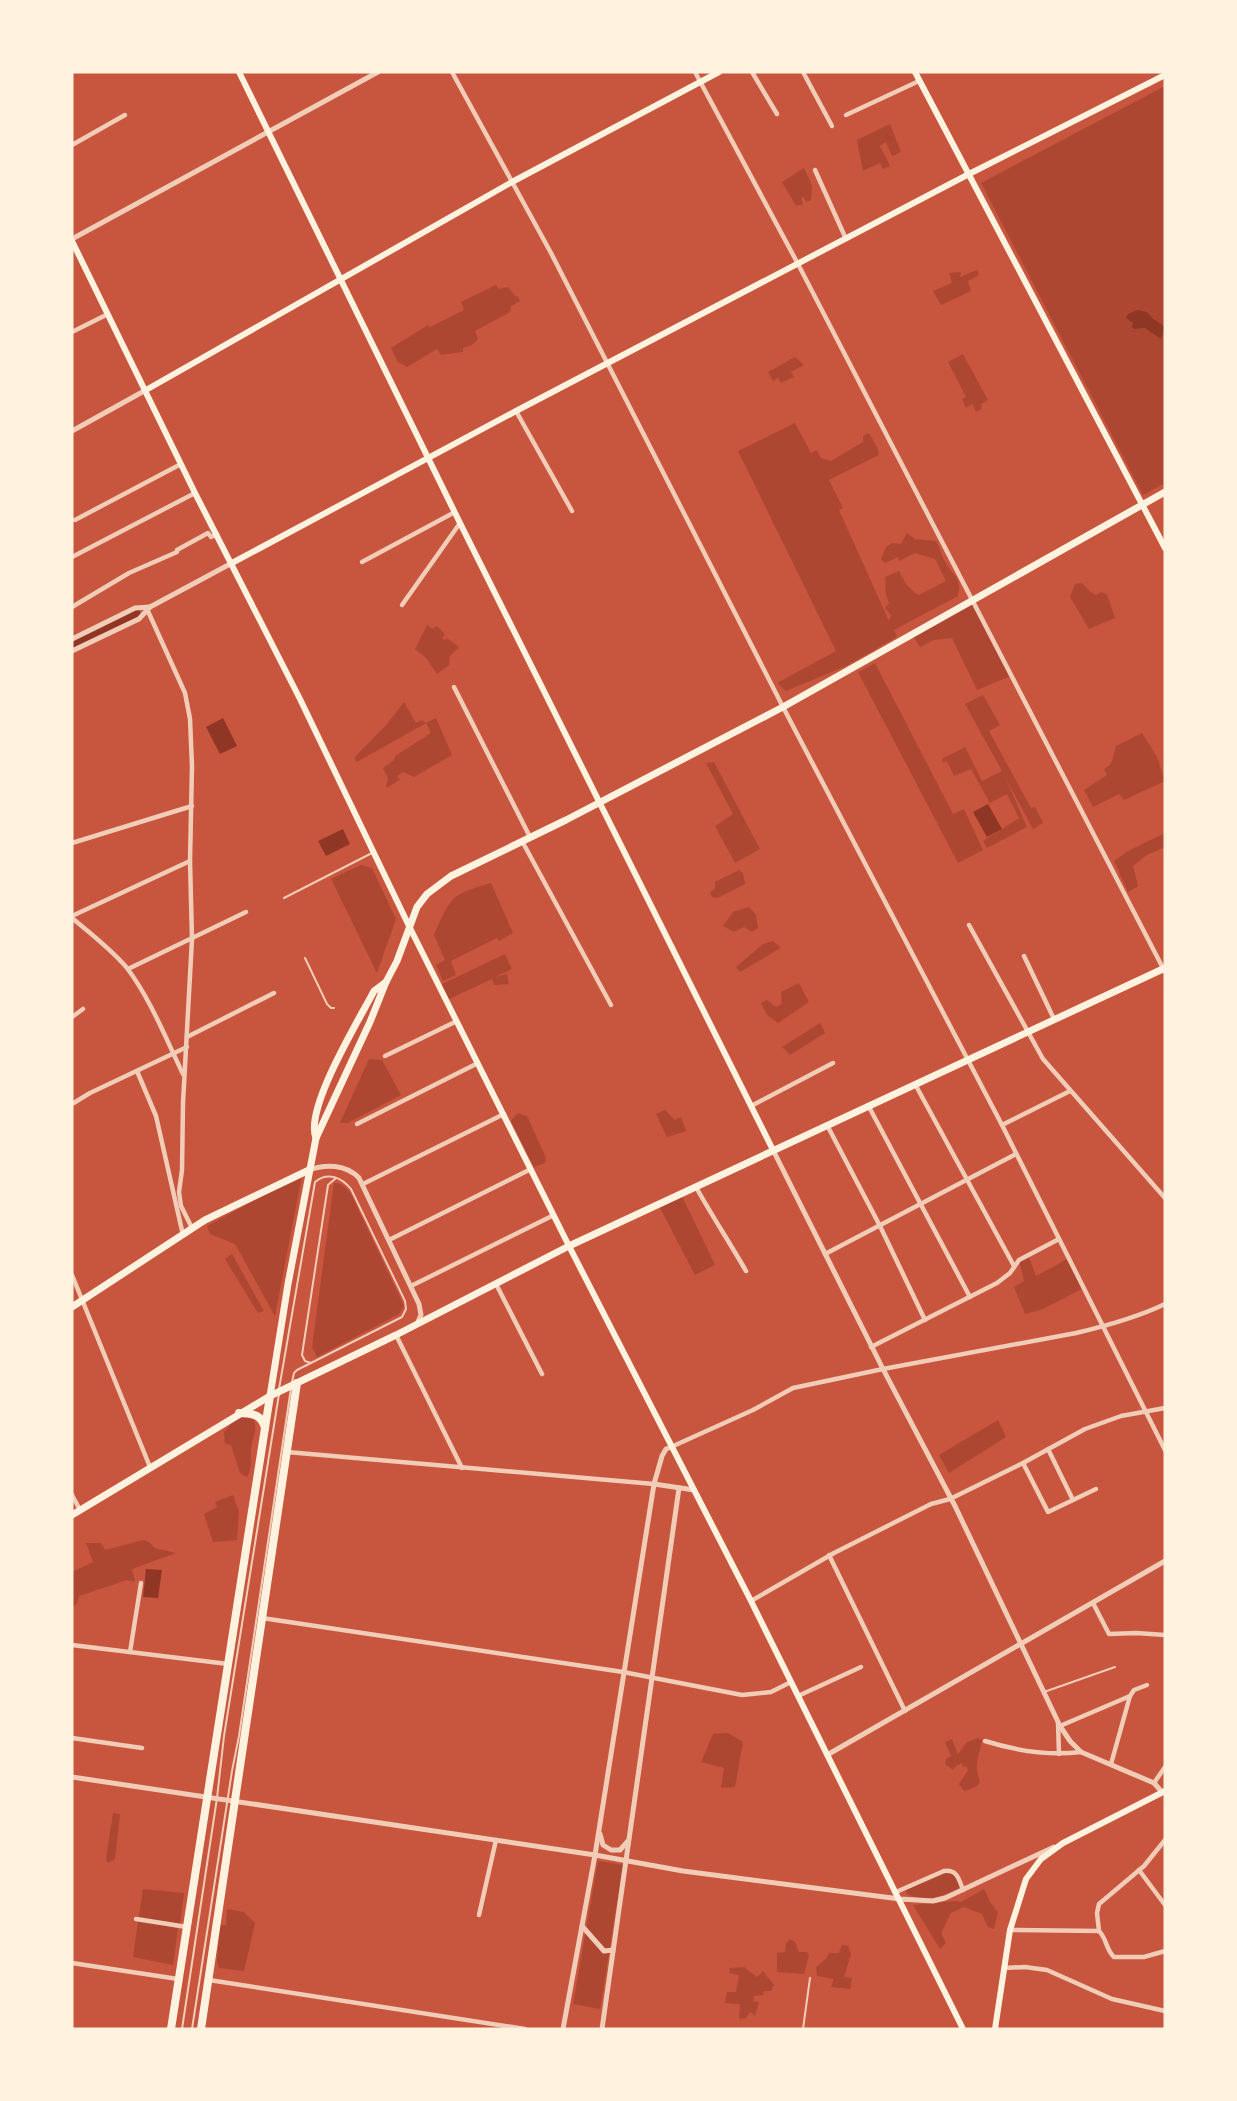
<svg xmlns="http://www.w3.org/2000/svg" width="1237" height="2101" viewBox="0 0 1237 2101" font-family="'Alegreya Sans',sans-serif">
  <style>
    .green { fill: #ae4732 }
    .water { fill: #8f3625 }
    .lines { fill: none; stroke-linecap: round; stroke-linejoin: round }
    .service { stroke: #f1ccb7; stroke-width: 2 }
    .minor { stroke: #f1ccb7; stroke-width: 4.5 }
    .tertiary { stroke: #f1ccb7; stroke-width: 5 }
    .secondary { stroke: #fff3e0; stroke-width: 6 }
    .primary { stroke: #fff3e0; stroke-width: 7 }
    .trunk { stroke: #fff3e0; stroke-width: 8 }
  </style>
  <rect width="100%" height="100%" fill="#c8553d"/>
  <g class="green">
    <polygon points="1165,86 1165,483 1143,495 981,183"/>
    <polygon points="890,124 901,152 892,156 886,142 880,146 890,166 883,169 880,163 863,171 857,140"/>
    <polygon points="804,168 812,186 811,200 806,202 804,197 801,198 803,204 796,206 782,182"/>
    <polygon points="977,270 979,275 968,281 971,291 941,305 933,291 952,283 949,273 961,272 960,277"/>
    <polygon points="496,285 498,289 508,287 516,297 518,296 520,301 511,306 510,312 475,331 478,339 472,345 463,348 463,352 441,355 437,349 407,367 398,362 391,348 428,325 430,327 464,310 461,302"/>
    <polygon points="963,354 988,400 981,404 982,409 976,412 972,404 966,408 962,399 966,397 948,362"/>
    <polygon points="795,357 804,365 791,372 794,377 781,383 778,378 773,381 768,372"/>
    <path d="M 795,423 L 811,453 L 817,450 L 821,458 L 831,461 L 863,442 L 863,436 L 869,433 L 878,449 L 879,455 L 829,480 L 843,508 L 839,510 L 889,621 L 891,615 L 885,608 L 889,603 L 886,594 L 885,577 L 899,571 C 904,581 909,590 919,595 L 946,581 L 935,559 L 915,553 L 899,561 L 898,557 L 885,563 L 881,559 L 886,547 L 892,543 L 901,544 L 907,533 L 915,539 L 936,541 C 940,548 942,558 947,565 C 955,578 962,578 958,596 L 894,630 L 897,637 L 846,666 L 786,691 L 777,683 L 836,651 L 738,451 Z"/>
    <polygon points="1082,583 1089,591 1096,595 1101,592 1107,595 1115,618 1089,629 1070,597 1075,584"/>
    <polygon points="974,604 1011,676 977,690 952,638 934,640 920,647 913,636"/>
    <polygon points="427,625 432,629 437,626 445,634 442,638 444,640 447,638 459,647 450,656 449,665 437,674 426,658 415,649"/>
    <polygon points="875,663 953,814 964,809 983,850 958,863 858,672"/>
    <polygon points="983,695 1000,725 989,731 1031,808 1035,807 1043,823 1033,829 1005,777 1027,827 987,848 983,841 1019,818 1007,794 990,803 971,769 954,776 947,761 943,763 942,759 965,747 982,781 1002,771 965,704"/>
    <polygon points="404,702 416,723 422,720 426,723 436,718 452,755 414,777 403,772 397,776 400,780 386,788 388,778 383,768 394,760 395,756 431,733 426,723 357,762 354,758 388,723"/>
    <polygon points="1142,733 1157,757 1165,781 1124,800 1119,794 1093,807 1084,790 1107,775 1104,769 1111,764 1116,746"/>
    <polygon points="714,762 760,849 735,863 715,826 733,814 706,763"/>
    <polygon points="1165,833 1165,847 1147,855 1133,866 1138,886 1128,892 1114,861 1128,851"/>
    <polygon points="361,865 372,868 396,919 377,973 331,879"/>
    <polygon points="739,870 743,873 745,884 718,898 712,897 710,892 715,889 715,882"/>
    <path d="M 491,883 L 513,933 L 499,941 L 497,938 L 451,961 L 456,975 L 443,981 L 436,965 L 445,960 L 434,935 C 451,897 450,895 491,883 Z"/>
    <polygon points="749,907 756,915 758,928 752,932 744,927 734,932 723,926 733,912"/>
    <polygon points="773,941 781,948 740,972 736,967 763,944"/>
    <polygon points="505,954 512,969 495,977 507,974 509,984 494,985 492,979 447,1000 440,985"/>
    <polygon points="799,983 809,1002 778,1023 767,1015 761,1003 767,1000 776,1007 782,1004 781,992"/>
    <polygon points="820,1023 825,1033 790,1055 782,1047"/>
    <polygon points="369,1059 382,1060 401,1095 348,1123 340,1123"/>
    <polygon points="665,1110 675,1120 681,1117 686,1131 667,1137 656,1114"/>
    <polygon points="518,1113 527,1116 546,1158 545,1163 534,1167 511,1121"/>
    <polygon points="302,1175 275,1316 235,1244 210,1234 207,1226"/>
    <path d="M 334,1183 C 343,1183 345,1187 351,1194 L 404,1306 L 399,1314 L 317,1357 L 312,1347 Z"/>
    <polygon points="681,1194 715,1265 695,1275 658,1204"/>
    <polygon points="232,1254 264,1311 258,1313 225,1259"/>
    <polygon points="1028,1255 1036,1276 1069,1258 1084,1288 1041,1310 1025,1314 1014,1287 1024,1281 1019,1260"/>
    <path d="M 244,1416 L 254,1420 C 258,1431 252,1438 251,1449 C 250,1459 253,1468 247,1477 L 240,1473 L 231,1445 L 225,1444 L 224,1432 L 237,1417 Z"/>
    <polygon points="998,1420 1006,1437 949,1473 939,1455"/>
    <polygon points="233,1495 239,1512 237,1540 213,1542 204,1514 217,1507 215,1502"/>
    <polygon points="143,1540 149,1542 155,1548 176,1553 132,1569 135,1582 127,1580 79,1596 77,1603 72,1608 72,1572 93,1562 86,1543 101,1543 105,1550"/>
    <polygon points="728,1733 743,1742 735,1787 721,1788 724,1768 701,1762 713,1734"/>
    <path d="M 978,1738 L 982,1740 C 981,1747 978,1756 977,1763 C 975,1781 990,1783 964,1791 L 959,1784 L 968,1770 L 966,1766 L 963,1767 L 962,1763 L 956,1766 L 953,1770 L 945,1764 L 946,1759 L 951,1756 L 945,1742 L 952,1739 L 958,1754 L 967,1742 Z"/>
    <polygon points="113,1813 120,1814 115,1859 108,1863 106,1859"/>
    <polygon points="598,1861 623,1865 600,2009 573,2004"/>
    <path d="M 945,1872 L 954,1874 L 961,1888 C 943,1896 925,1903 907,1894 L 905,1890 Z"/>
    <polygon points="143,1889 184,1893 180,1924 139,1917"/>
    <polygon points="984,1889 990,1902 998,1912 994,1929 988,1927 982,1914 964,1907 951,1913 941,1933 946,1943 940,1949 913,1905 954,1901 961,1902"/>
    <polygon points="227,1909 244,1912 255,1923 244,1971 219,1968 217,1961 220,1925 226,1925"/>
    <polygon points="138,1921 178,1928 173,1965 133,1957"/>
    <polygon points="790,1939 795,1942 799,1952 807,1952 809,1956 804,1974 777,1972 777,1953 785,1952 786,1944"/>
    <polygon points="842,1945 848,1946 851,1954 844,1977 852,1978 850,1989 831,1987 834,1979 817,1976 816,1967 826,1959 829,1953 839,1953"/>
    <polygon points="744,1967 757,1977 763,1971 774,1985 771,1991 764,1991 763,1995 754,1996 753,2001 759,2002 755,2016 750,2012 746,2018 739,2019 740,2004 725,2003 727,1992 736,1992 739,1975 729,1973 730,1968"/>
  </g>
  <g class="water">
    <polygon points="1138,310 1147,312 1152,318 1165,327 1161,339 1145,328 1134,329 1132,327 1133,323 1126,318 1128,314"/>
    <polygon points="139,609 141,615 72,648 72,642"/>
    <polygon points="223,718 237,746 220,754 206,727"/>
    <polygon points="988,804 1002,829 987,837 973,812"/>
    <polygon points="343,829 350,844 326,856 318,841"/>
    <polygon points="146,1569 162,1570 158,1598 143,1597"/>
  </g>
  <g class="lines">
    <g class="service">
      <polyline points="284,898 372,853"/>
      <polyline points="305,958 327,1004 331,1008 334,1008"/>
      <polyline points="311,1363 305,1361 302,1355 328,1185 336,1178"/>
      <path d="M 279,1389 L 315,1182 C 328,1171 342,1178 351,1189 L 405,1301 L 406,1309 L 402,1317 L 297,1370 L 294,1373 L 292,1382"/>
      <polyline points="1044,1692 1115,1667"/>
      <polyline points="182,2029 217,1798 224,1736 279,1394"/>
      <polyline points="192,2029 232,1771 239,1736 291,1388"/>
      <polyline points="803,2029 810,1978"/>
    </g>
    <g class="minor">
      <polyline points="452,72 551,253 783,707 1002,1125 1165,1450"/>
      <polyline points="695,72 798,264 1165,972"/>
      <polyline points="752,72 777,114"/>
      <polyline points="803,72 832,126"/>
      <polyline points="846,115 919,81"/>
      <polyline points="72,145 125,115"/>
      <polyline points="815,170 846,239"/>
      <polyline points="72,332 108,314"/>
      <polyline points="516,411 572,511"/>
      <polyline points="75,520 181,464"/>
      <polyline points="72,557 195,493"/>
      <polyline points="362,562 455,512"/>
      <polyline points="402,605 460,523"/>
      <polyline points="72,607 129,573 177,552 177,550 208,533 211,537 217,534"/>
      <polyline points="147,609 185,693 190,719 192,766 190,861 192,939 183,1103 182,1170 179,1192 181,1206 192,1228"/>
      <polyline points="454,687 530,837"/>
      <polyline points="522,841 611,1005"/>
      <polyline points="72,843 192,806"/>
      <polyline points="72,916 190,861"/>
      <path d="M 72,918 C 91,934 111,949 127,968 C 151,1000 166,1039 183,1074"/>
      <polyline points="969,925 1043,1059 1165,1198"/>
      <polyline points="1024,956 1054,1019"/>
      <polyline points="128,969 246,912"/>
      <polyline points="72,1017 83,1009"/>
      <polyline points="187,1037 274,993"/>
      <polyline points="385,1056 457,1021"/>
      <polyline points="137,1071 156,1116 183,1235"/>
      <polyline points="915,1084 1014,1266"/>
      <polyline points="72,1104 90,1093 187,1047"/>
      <polyline points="868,1105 970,1297"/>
      <polyline points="751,1106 833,1063"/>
      <polyline points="357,1124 478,1063"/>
      <polyline points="827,1125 880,1226 925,1320"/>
      <polyline points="1002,1125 1070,1091"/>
      <polyline points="363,1184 504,1114"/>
      <path d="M 696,1187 C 712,1216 730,1243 746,1271"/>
      <polyline points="389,1240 531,1169"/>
      <polyline points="825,1254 1016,1154"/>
      <polyline points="72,1275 150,1467"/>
      <polyline points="496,1284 542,1374"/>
      <polyline points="411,1286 554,1215"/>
      <polyline points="396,1335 462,1468"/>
      <polyline points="871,1347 997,1283 1010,1273 1019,1260 1059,1239"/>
      <path d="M 671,1447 L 753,1410 L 793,1388 L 883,1369 L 1076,1333 C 1106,1326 1136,1318 1165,1304"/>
      <polyline points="1048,1449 1073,1500"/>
      <polyline points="287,1452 654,1484"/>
      <polyline points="1023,1463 1048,1512 1096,1489"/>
      <polyline points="72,1495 80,1510"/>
      <polyline points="829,1555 905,1711"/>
      <polyline points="751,1601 834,1553 931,1504 950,1499 1023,1463 1085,1429 1121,1416 1165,1408"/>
      <polyline points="1093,1603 1109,1634 1136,1633 1165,1635"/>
      <polyline points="262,1618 623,1672 742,1695 771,1692 791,1682"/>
      <polyline points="72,1645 228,1664"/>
      <polyline points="130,1652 141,1583"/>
      <polyline points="798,1696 861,1667"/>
      <polyline points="1058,1723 1059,1754"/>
      <polyline points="1060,1726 1130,1696 1134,1690 1147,1685"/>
      <polyline points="72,1738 142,1748"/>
      <path d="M 985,1741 C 1017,1751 1048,1756 1081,1752"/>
      <polyline points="1111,1764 1130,1696"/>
      <polyline points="1154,1783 1165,1767"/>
      <polyline points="1139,1870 1165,1905"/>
      <path d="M 896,1892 L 944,1871 C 957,1869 959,1879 963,1890"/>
      <polyline points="479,1915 496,1840"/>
      <polyline points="136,1919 187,1927"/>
      <polyline points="1010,1930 1099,1931"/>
      <polyline points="1099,1931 1097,1913 1099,1904 1144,1866 1165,1840"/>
      <path d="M 1099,1931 C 1107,1939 1106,1950 1114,1957 L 1144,1957 L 1165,1951"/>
      <polyline points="72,1963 178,1979"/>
      <polyline points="1004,1968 1025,1967 1047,1970 1112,1999 1165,2011"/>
      <polyline points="209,1980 525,2029"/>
    </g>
    <g class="tertiary">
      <polyline points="72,239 378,72"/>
      <polyline points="72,431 146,390"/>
      <polyline points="72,639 135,608 150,607"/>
      <polyline points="72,651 139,619 150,607 232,563"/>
      <polyline points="773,1150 883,1369 955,1506 1060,1726 1070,1741 1081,1752 1154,1783 1162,1792"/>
      <path d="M 309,1170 C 325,1164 346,1164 359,1178 L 419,1304 L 421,1315 L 417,1324"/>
      <polyline points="654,1484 694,1490"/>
      <polyline points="827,1755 1165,1561"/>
      <polyline points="72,1777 595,1855 683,1871 900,1899 933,1901 945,1898 1054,1847"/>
      <polyline points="600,1834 603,1845 611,1850 620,1850 628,1841"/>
      <polyline points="582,1926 604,1951 613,1950"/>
      <polyline points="563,2029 595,1855 654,1484 662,1456 666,1449 671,1447"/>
      <polyline points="602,2029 679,1488"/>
    </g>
    <g class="secondary">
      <polyline points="239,72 460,523 773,1150"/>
      <polyline points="915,72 1165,548"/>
      <polyline points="72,241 195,493 300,699 409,926 569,1246 751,1601 963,2029"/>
      <polyline points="146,390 512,182 719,72"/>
      <polyline points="232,563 516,411 969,174 1165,75"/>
      <polyline points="995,2029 1010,1930 1026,1879 1041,1859 1063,1843 1165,1791"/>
    </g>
    <g class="primary">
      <path d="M 316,1138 C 304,1109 359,1020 374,991 L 386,982"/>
      <polyline points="72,1307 205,1220 309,1170"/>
      <polyline points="270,1396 288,1284 316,1138 370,1022 386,982 397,961 417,907 427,894 451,876 566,820 783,707 1165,492"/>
      <polyline points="72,1515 270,1396 396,1335 569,1246 1165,968"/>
    </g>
    <g class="trunk">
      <path d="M 239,1413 C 252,1414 261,1413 265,1428"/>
      <polyline points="171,2029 270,1396"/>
      <polyline points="201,2029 297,1383"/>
    </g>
  </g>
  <rect width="1237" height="2101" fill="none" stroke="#fff3e0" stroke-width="147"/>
</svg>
